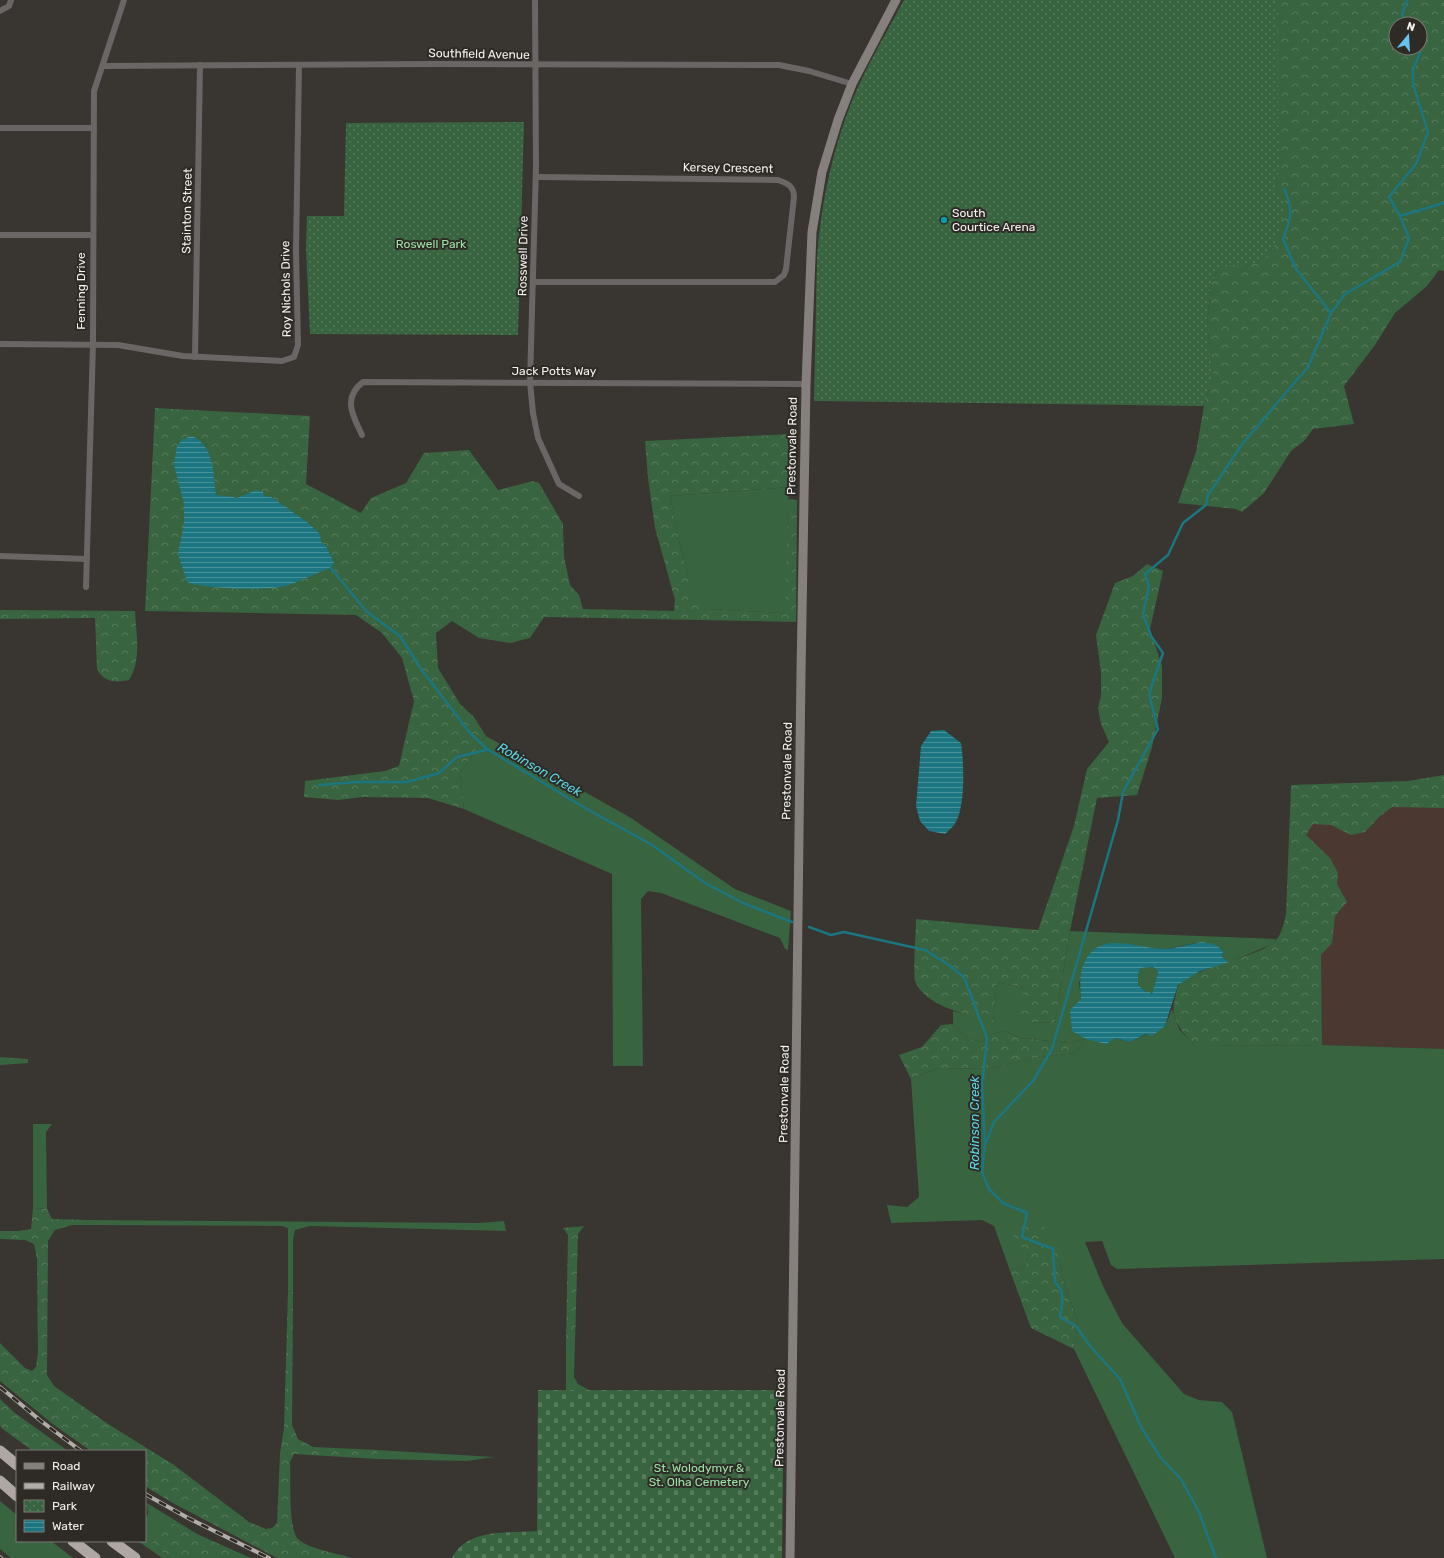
<svg xmlns="http://www.w3.org/2000/svg" width="1444" height="1558" viewBox="0 0 1444 1558" font-family="Rubik,sans-serif">
  <style>
    .industrial { fill: #4b3931 }
    .grass { fill: #396440 }
    .forest { fill: url(#forest-crowns); fill-rule: evenodd }
    .cemetery { fill: url(#cemetery-stones) }
    .park { fill: url(#park-dots) }
    .water { fill: url(#water-rules); fill-rule: evenodd }
    .lines { fill: none; stroke-linecap: round; stroke-linejoin: round }
    .stream { stroke: #1b7681; stroke-width: 2.5 }
    .street { stroke: #696665; stroke-width: 6 }
    .secondary { stroke: #85807e; stroke-width: 9 }
    .highway { stroke: #afa7a3; stroke-width: 11 }
    .rail-casing { stroke: #b1aeaa; stroke-width: 4 }
    .rail { stroke: #2e2b26; stroke-width: 2.5; stroke-dasharray: 8; stroke-linecap: butt }
    .culture-dot { fill: #0f9aa8; stroke: #2e2b26; stroke-width: 1.5 }
    .labels { text-anchor: middle; stroke-width: 4; stroke-linejoin: round; paint-order: stroke }
    .street-label { font-size: 12px; fill: #f4f2ef; stroke: #2e2b26 }
    .poi-label { font-size: 12px; fill: #f4f2ef; stroke: #2e2b26; text-anchor: start }
    .park-label { font-size: 12px; fill: #9be3a5; stroke: #2e2b26 }
    .water-label { font-size: 13px; font-style: italic; fill: #5ad6e7; stroke: #2e2b26 }
  </style>
  <defs>
    <pattern id="forest-crowns" width="20" height="18" patternUnits="userSpaceOnUse"><rect width="20" height="18" fill="#396440"/><path d="M2 6a3 3 0 1 1 6 0M12 15a3 3 0 1 1 6 0" fill="none" stroke="#567b5c"/></pattern>
    <pattern id="cemetery-stones" width="16" height="16" patternUnits="userSpaceOnUse"><rect width="16" height="16" fill="#396440"/><path d="M2 7V4a2 2 0 0 1 4 0v3zM10 15v-3a2 2 0 0 1 4 0v3z" fill="#567b5c"/></pattern>
    <pattern id="park-dots" width="8" height="8" patternUnits="userSpaceOnUse"><rect width="8" height="8" fill="#396440"/><path d="M2 2h.1M6 6h.1" fill="none" stroke="#567b5c" stroke-width="1.8" stroke-linecap="round"/></pattern>
    <pattern id="water-rules" width="6" height="5" patternUnits="userSpaceOnUse"><rect width="6" height="5" fill="#1b7681"/><path d="M0 2.5h6" fill="none" stroke="#489199"/></pattern>
  </defs>
  <rect width="100%" height="100%" fill="#393530"/>
  <polygon class="industrial" points="1293,789 1444,791 1444,1049 1322,1045 1321,955"/>
  <g class="grass">
    <polygon points="791,487 788,499 786,613 706,609 693,595 680,545 670,496"/>
    <polygon points="486,736 631,818 735,889 791,911 788,950 785,949 780,938 661,893 648,891 641,899 643,1066 613,1066 612,874 464,809 460,773"/>
    <path d="M 1070,931 L 1276,939 L 1273,944 L 1229,962 L 1222,957 L 1223,951 C 1204,935 1184,948 1163,949 C 1146,949 1129,945 1113,943 L 1079,982 L 1081,999 L 1115,1038 L 1130,1042 L 1165,1026 L 1172,1009 L 1179,1029 L 1195,1046 L 1322,1045 L 1444,1049 L 1444,1259 L 1117,1269 L 1111,1265 L 1102,1241 L 1085,1242 L 1103,1286 L 1122,1323 L 1184,1394 L 1199,1400 L 1222,1402 L 1232,1412 L 1267,1558 L 1175,1558 L 1074,1349 L 1078,1321 L 1065,1287 L 1058,1254 L 1029,1252 L 1027,1263 L 1017,1269 L 1009,1268 L 994,1226 L 982,1220 L 891,1223 L 887,1205 L 907,1207 L 919,1197 L 911,1079 L 938,1068 L 987,1069 L 1034,1058 L 1075,1053 L 1086,1039 L 1069,1043 L 1021,1038 L 1005,1031 L 992,1034 L 982,1042 L 967,1038 L 953,1024 L 953,1011 L 993,1021 L 997,982 L 1024,988 L 1029,1022 L 1055,1023 Z"/>
    <polygon points="1153,967 1157,970 1158,973 1152,995 1146,992 1138,985 1138,974 1141,968"/>
    <polygon points="33,1124 52,1124 46,1132 47,1209 33,1208"/>
    <polygon points="88,1220 479,1223 504,1221 506,1231 310,1226 295,1230 293,1240 293,1292 288,1291 288,1228 282,1226 85,1225"/>
    <polygon points="566,1341 575,1343 574,1377 578,1384 589,1390 566,1390"/>
    <polygon points="377,1450 494,1457 467,1461 377,1459"/>
    <polygon points="0,1501 17,1515 17,1541 51,1541 73,1558 11,1558 0,1549"/>
    <polygon points="147,1503 202,1537 189,1531 157,1549 172,1558 162,1558 138,1541 145,1541 145,1519 148,1514"/>
  </g>
  <g class="forest">
    <path d="M 1051,0 L 1444,0 L 1444,271 L 1439,270 L 1427,286 L 1395,313 L 1375,345 L 1344,386 L 1354,424 L 1313,429 L 1304,441 L 1291,451 L 1264,493 L 1242,512 L 1236,509 L 1178,503 L 1196,452 L 1204,406 L 1213,375 L 1207,324 L 1211,285 L 1219,267 L 1257,263 L 1279,172 ZM 1396,24 L 1420,24 L 1420,48 L 1396,48 Z"/>
    <polygon points="155,408 310,416 306,484 361,513 371,498 406,483 424,453 469,450 498,490 533,481 539,483 563,524 564,557 570,585 579,595 583,609 674,611 675,600 655,528 648,478 645,441 792,434 791,487 670,496 680,545 693,594 706,609 785,613 788,499 797,500 796,622 544,617 530,638 510,643 479,638 452,621 436,633 438,668 460,704 474,717 486,736 460,773 464,809 428,798 363,797 338,800 304,797 305,781 385,771 399,766 414,701 402,658 382,633 356,615 145,611"/>
    <path d="M 1147,564 L 1163,571 L 1150,629 L 1162,666 L 1162,698 L 1152,747 L 1137,795 L 1097,798 L 1070,931 L 1055,1023 L 1029,1022 L 1018,1019 L 1024,988 L 997,982 L 993,1022 C 970,1015 925,1007 915,981 C 913,974 916,930 916,919 L 1038,930 L 1074,826 L 1087,769 L 1109,742 L 1101,724 L 1098,708 L 1101,695 L 1101,673 L 1096,635 L 1115,583 L 1133,576 Z"/>
    <path d="M 0,610 L 135,611 C 136,633 142,661 129,680 C 116,683 103,682 97,669 L 95,618 L 0,619 Z"/>
    <path d="M 1444,775 L 1444,808 L 1392,807 L 1379,817 L 1365,832 L 1351,835 L 1331,825 L 1313,824 L 1306,835 L 1330,858 L 1338,873 L 1337,884 L 1347,902 L 1335,916 L 1332,943 L 1321,955 L 1322,1045 L 1195,1046 C 1182,1032 1169,1018 1175,999 C 1176,995 1176,990 1178,987 C 1187,969 1253,958 1272,944 C 1281,938 1284,923 1286,914 L 1291,785 L 1408,781 Z"/>
    <polygon points="953,1024 967,1038 982,1042 992,1034 1005,1031 1021,1038 1069,1043 1086,1039 1075,1053 1034,1058 987,1069 938,1068 911,1079 899,1055 922,1047 941,1025"/>
    <polygon points="0,1057 28,1059 28,1063 0,1065"/>
    <path d="M 33,1208 L 47,1209 L 52,1219 L 88,1220 L 85,1225 L 72,1225 L 55,1230 L 48,1241 L 47,1375 L 54,1386 L 108,1424 L 174,1465 L 249,1522 L 266,1529 L 272,1528 L 277,1523 L 280,1453 L 284,1428 L 288,1291 L 293,1292 L 292,1425 L 298,1439 L 313,1447 L 377,1450 L 377,1459 L 294,1454 L 290,1462 C 291,1478 288,1529 298,1539 C 308,1549 339,1554 353,1558 L 277,1558 L 171,1502 L 145,1486 L 145,1451 L 91,1451 L 54,1425 L 0,1381 L 0,1343 L 25,1368 L 32,1371 L 36,1367 L 38,1353 L 37,1259 L 34,1244 L 25,1240 L 0,1239 L 0,1231 L 19,1231 L 31,1229 Z"/>
    <polygon points="1020,1223 1044,1227 1058,1254 1065,1287 1078,1321 1074,1349 1031,1328 1009,1268 1017,1269 1027,1263 1029,1252 1016,1244 1011,1226"/>
    <polygon points="584,1226 578,1234 575,1343 566,1341 568,1235 563,1228"/>
    <polygon points="0,1399 15,1413 68,1451 33,1451 4,1430 0,1426"/>
    <polygon points="172,1523 251,1558 172,1558 157,1549 152,1542 159,1533"/>
  </g>
  <path class="cemetery" d="M 538,1390 L 784,1390 L 782,1558 L 452,1558 C 468,1527 508,1534 537,1531 Z"/>
  <g class="park">
    <path d="M 904,0 L 1277,0 L 1279,172 L 1275,189 L 1285,198 C 1283,218 1279,255 1257,263 C 1246,267 1230,266 1219,267 L 1211,285 L 1209,304 L 1207,324 L 1213,375 L 1204,406 L 814,401 L 817,259 C 820,210 830,161 847,114 C 861,75 884,37 904,0 Z"/>
    <polygon points="524,122 518,335 310,334 306,249 307,216 344,216 346,123"/>
  </g>
  <g class="water">
    <path d="M 192,436 C 215,447 213,474 216,495 L 234,497 L 235,499 L 256,490 L 263,492 L 264,496 L 271,497 L 307,522 L 320,534 L 321,542 L 326,546 L 334,563 L 331,568 C 316,572 301,582 285,586 C 265,591 205,589 187,582 L 178,554 L 184,523 L 184,504 L 174,465 L 177,446 L 182,440 Z"/>
    <path d="M 944,730 L 961,743 C 964,762 966,809 954,825 C 952,828 948,831 945,834 L 929,831 L 920,821 L 916,806 L 921,746 L 931,731 Z"/>
    <path d="M 1202,942 L 1216,945 L 1223,951 L 1222,957 L 1229,962 L 1200,971 L 1178,985 L 1165,1026 L 1152,1036 L 1146,1034 L 1130,1042 L 1115,1038 L 1106,1044 L 1086,1039 L 1072,1031 L 1070,1010 L 1081,999 C 1078,975 1082,945 1113,943 C 1127,942 1147,948 1162,949 C 1175,949 1189,944 1202,942 ZM 1153,967 L 1157,970 L 1158,973 L 1152,994 L 1150,992 L 1146,992 L 1138,985 L 1138,974 L 1141,968 Z"/>
  </g>
  <g class="lines">
    <g class="stream">
      <polyline points="1406,24 1402,14 1407,0"/>
      <path d="M 1284,189 C 1294,211 1291,218 1283,239 L 1296,269 L 1331,313"/>
      <polyline points="1400,216 1444,203"/>
      <polyline points="331,568 366,611 400,636 421,669 454,712 469,732 487,749 585,808 652,845 705,883 745,904 792,922"/>
      <polyline points="319,785 357,782 407,782 439,773 457,757 486,750"/>
      <path d="M 809,927 L 831,935 L 844,932 L 925,950 L 949,965 L 964,977 L 987,1038 L 982,1086 L 985,1145 L 982,1172 L 989,1189 L 1003,1203 L 1027,1213 L 1022,1237 L 1053,1249 L 1055,1282 C 1066,1293 1062,1304 1060,1317 L 1076,1326 L 1090,1346 L 1120,1379 L 1141,1427 L 1161,1458 L 1181,1479 L 1199,1512 L 1216,1558"/>
      <polyline points="985,1145 994,1122 1033,1081 1052,1049 1118,820 1123,792 1158,729 1149,694 1163,653 1151,636 1143,614 1149,586 1145,574 1168,555 1183,523 1206,505 1208,495 1243,443 1308,367 1331,313 1345,294 1400,262 1409,238 1400,216 1389,197 1416,164 1428,132 1413,84 1413,70 1420,53 1417,48"/>
    </g>
    <g class="street">
      <polyline points="535,0 536,167 530,382 533,413 538,438 559,484 579,496"/>
      <polyline points="0,11 9,6 11,0"/>
      <polyline points="103,66 436,64 779,65 809,71 852,84"/>
      <polyline points="0,128 94,128"/>
      <polyline points="0,235 92,235"/>
      <path d="M 534,282 L 775,282 L 784,275 L 786,269 L 794,197 C 794,186 787,183 778,180 L 536,177"/>
      <polyline points="0,344 118,345 183,356 282,361 294,357 298,345 296,251 299,65"/>
      <polyline points="195,357 200,65"/>
      <path d="M 362,435 C 353,416 342,398 363,382 L 806,384"/>
      <polyline points="0,556 87,559"/>
      <polyline points="86,587 93,344 94,91 124,0"/>
    </g>
    <polyline class="secondary" points="790,1558 801,673 806,384 812,232 822,172 838,120 852,84 896,0"/>
    <g class="highway">
      <polyline points="0,1451 17,1465"/>
      <polyline points="0,1481 17,1496"/>
      <polyline points="73,1541 95,1558"/>
      <polyline points="112,1541 135,1558"/>
    </g>
    <defs>
      <g id="rail">
        <polyline points="0,1387 41,1421 81,1451"/>
        <polyline points="145,1494 188,1518 269,1558"/>
        <polyline points="0,1557 1,1558"/>
      </g>
    </defs>
    <use href="#rail" class="rail-casing"/>
    <use href="#rail" class="rail"/>
  </g>
  <circle class="culture-dot" cx="944" cy="220" r="4"/>
  <g class="labels">
    <g class="street-label">
      <text transform="translate(479 54) rotate(1)" y="4">Southfield Avenue</text>
      <text transform="translate(728 168) rotate(1)" y="4">Kersey Crescent</text>
      <text transform="translate(187 211) rotate(-89)" y="4">Stainton Street</text>
      <text transform="translate(523 256) rotate(-89)" y="4">Rosswell Drive</text>
      <text transform="translate(286 289) rotate(-91)" y="4">Roy Nichols Drive</text>
      <text transform="translate(81 291) rotate(-90)" y="4">Fenning Drive</text>
      <text x="554" y="375">Jack Potts Way</text>
      <text transform="translate(792 446) rotate(-89)" y="4">Prestonvale Road</text>
      <text transform="translate(787 771) rotate(-89)" y="4">Prestonvale Road</text>
      <text transform="translate(784 1094) rotate(-89)" y="4">Prestonvale Road</text>
      <text transform="translate(780 1418) rotate(-89)" y="4">Prestonvale Road</text>
    </g>
    <g class="poi-label">
      <text x="952" y="217">South<tspan x="952" dy="14">Courtice Arena</tspan></text>
    </g>
    <g class="park-label">
      <text x="431" y="248">Roswell Park</text>
      <text x="699" y="1472">St. Wolodymyr &amp;<tspan x="699" dy="14">St. Olha Cemetery</tspan></text>
    </g>
    <g class="water-label">
      <text transform="translate(540 769) rotate(30)" y="5">Robinson Creek</text>
      <text transform="translate(974 1123) rotate(-90)" y="5">Robinson Creek</text>
    </g>
  </g>
  <rect x="16" y="1450" width="130" height="92" fill="#2e2b26" stroke="#7d7b76"/>
  <rect x="24" y="1463" width="20" height="6" fill="#85807e" stroke="#7d7b76"/>
  <text x="52" y="1470" font-size="12" fill="#f4f2ef">Road</text>
  <rect x="24" y="1483" width="20" height="6" fill="#b1aeaa" stroke="#7d7b76"/>
  <text x="52" y="1490" font-size="12" fill="#f4f2ef">Railway</text>
  <rect x="24" y="1500" width="20" height="12" fill="url(#park-dots)" stroke="#7d7b76"/>
  <text x="52" y="1510" font-size="12" fill="#f4f2ef">Park</text>
  <rect x="24" y="1520" width="20" height="12" fill="url(#water-rules)" stroke="#7d7b76"/>
  <text x="52" y="1530" font-size="12" fill="#f4f2ef">Water</text>
  <g transform="translate(1408 36) rotate(18)"><circle r="19" fill="#2e2b26" stroke="#7d7b76"/>
  <path d="M0-3L7 15L0 10L-7 15Z" fill="#67c4ef"/>
  <text y="-6" font-size="11" font-weight="bold" text-anchor="middle" fill="#f4f2ef">N</text>
  </g>
</svg>
